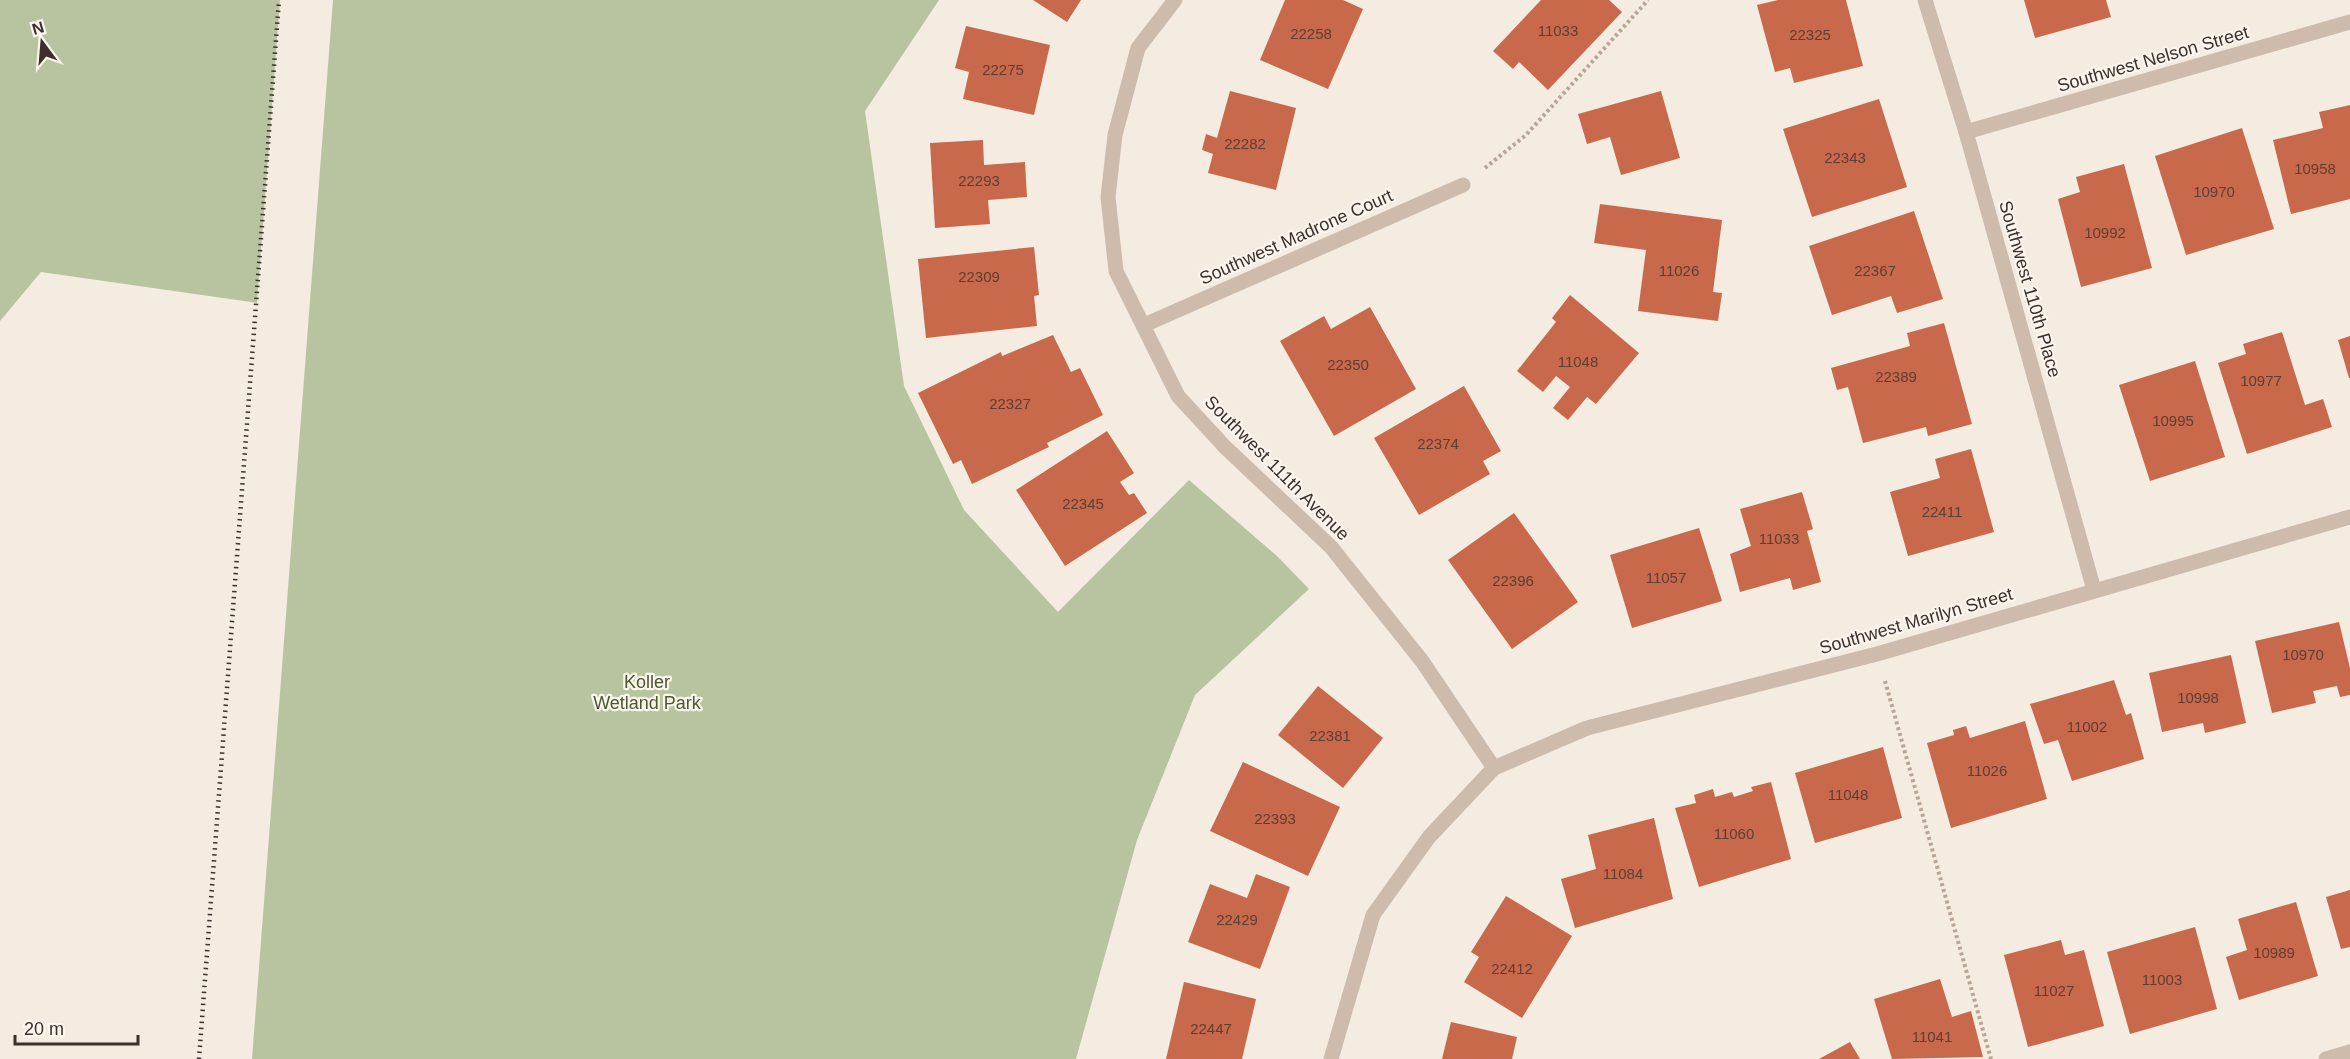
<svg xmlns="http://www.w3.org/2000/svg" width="2350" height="1059" viewBox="0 0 2350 1059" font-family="Arial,sans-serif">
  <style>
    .green { fill: #b8c4a0 }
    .building { fill: #c8694b }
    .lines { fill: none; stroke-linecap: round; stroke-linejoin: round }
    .path { stroke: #b9a596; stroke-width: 4; stroke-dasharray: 3 3; stroke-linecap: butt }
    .minor { stroke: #cdbbac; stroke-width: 15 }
    .rail { stroke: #3b302b; stroke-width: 4.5; stroke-dasharray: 1.5 4.5; stroke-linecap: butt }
    .labels { text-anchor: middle; stroke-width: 4.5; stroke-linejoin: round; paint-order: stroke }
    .number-label { font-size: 15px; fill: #5e3e33 }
    .street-label { font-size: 18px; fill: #3b302b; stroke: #fbf5ee }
    .park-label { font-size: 18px; fill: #4a5a2e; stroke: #fbf5ee }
  </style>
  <rect width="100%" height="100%" fill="#f4ebe1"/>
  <g class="green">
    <polygon points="0,0 280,0 257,303 41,272 0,321"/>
    <polygon points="333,0 939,0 865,111 904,386 964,510 1058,612 1189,480 1278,557 1309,589 1195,695 1137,840 1076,1059 252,1059"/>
  </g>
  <g class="building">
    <polygon points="1033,0 1081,0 1067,22"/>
    <polygon points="1285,0 1343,0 1363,9 1328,89 1260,60"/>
    <polygon points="1541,0 1609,0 1622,12 1548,90 1519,62 1513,69 1493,51"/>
    <polygon points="1778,0 1846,0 1863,66 1794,83 1790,68 1775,72 1757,5"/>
    <polygon points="2024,0 2106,0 2111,17 2035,38"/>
    <polygon points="966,26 1050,45 1034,115 963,99 969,72 955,68"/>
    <polygon points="1230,91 1296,108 1276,190 1208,173 1213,154 1202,150 1206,134 1217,138"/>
    <polygon points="1661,91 1680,158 1621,175 1610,137 1587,144 1578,114"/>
    <polygon points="1879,99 1907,187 1812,217 1783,129"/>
    <polygon points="2350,105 2350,199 2291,214 2273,140 2323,128 2319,112"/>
    <polygon points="2242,128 2274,229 2186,255 2155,156"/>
    <polygon points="983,140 984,165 1025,162 1027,197 988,200 990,224 935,228 930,143"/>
    <polygon points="2124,164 2152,268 2081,287 2058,199 2080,192 2076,177"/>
    <polygon points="1600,204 1722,220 1713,292 1722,293 1718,321 1638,311 1646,250 1594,243"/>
    <polygon points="1914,211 1943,299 1897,313 1891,296 1832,315 1809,246"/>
    <polygon points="1034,247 1039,295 1034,296 1037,326 926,338 918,259"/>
    <polygon points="1570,295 1639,353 1596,404 1587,397 1568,420 1553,408 1570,387 1556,376 1543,392 1517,371 1556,322 1552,318"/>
    <polygon points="1370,307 1416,389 1334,436 1280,341 1324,316 1331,329"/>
    <polygon points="1944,323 1972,424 1928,436 1926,427 1863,443 1848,387 1837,390 1831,368 1910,346 1907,333"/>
    <polygon points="2282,332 2305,405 2323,399 2332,427 2247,454 2218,363 2246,354 2243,344"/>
    <polygon points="1053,335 1071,372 1080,368 1103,415 1047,443 1049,447 972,484 961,460 953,464 918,393 1001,352 1002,356"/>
    <polygon points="2350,336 2350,378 2349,378 2338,340"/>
    <polygon points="2195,361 2225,457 2150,481 2119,385"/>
    <polygon points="1464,386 1501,451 1483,461 1490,474 1419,515 1374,438"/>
    <polygon points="1107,431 1134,473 1120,482 1129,495 1134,493 1147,513 1065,566 1016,490"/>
    <polygon points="1971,449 1994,532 1908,556 1890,492 1940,478 1935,459"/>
    <polygon points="1802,492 1813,529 1807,531 1821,582 1793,590 1790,578 1740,592 1730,554 1751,546 1740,509"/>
    <polygon points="1514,513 1578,602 1512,649 1448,560"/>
    <polygon points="1699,528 1722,601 1632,628 1610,555"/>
    <polygon points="2339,622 2350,668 2350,695 2340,697 2337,686 2313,691 2316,703 2272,713 2255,641"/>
    <polygon points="2231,655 2246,723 2205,733 2203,723 2162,732 2149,673"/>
    <polygon points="2114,680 2126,715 2131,713 2144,759 2072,781 2058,740 2044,744 2030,704"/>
    <polygon points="1318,686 1383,738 1343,788 1278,735"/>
    <polygon points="2025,721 2047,799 1951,828 1927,743 1954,735 1953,730 1966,726 1970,738"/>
    <polygon points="1883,747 1902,818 1815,843 1795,773"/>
    <polygon points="1243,762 1340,807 1308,876 1210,831"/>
    <polygon points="1771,782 1791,859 1699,887 1675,808 1696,803 1694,795 1713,789 1715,797 1732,792 1734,797 1753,791 1751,787"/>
    <polygon points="1654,818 1673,899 1575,928 1561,879 1596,869 1588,835"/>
    <polygon points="1256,874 1290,887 1260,969 1188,942 1210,884 1247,898"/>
    <polygon points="2350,890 2350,947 2341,949 2326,897"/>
    <polygon points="1506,896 1572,936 1522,1018 1464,982 1479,957 1471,952"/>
    <polygon points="2296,902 2318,976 2239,1000 2226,957 2247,950 2238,919"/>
    <polygon points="2195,927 2217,1009 2130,1034 2107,952"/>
    <polygon points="2061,940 2065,955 2084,950 2104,1026 2028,1047 2004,955"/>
    <polygon points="1940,979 1952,1017 1971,1011 1983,1057 1892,1059 1874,999"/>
    <polygon points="1184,982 1256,999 1242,1059 1166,1059"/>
    <polygon points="1451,1022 1517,1037 1512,1059 1442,1059"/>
    <polygon points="1850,1042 1860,1059 1819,1059"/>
  </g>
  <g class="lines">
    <g class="path">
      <polyline points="1485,168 1526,135 1648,0"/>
      <polyline points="1885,681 1991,1059"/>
    </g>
    <g class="minor">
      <polyline points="1175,0 1138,48 1115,135 1108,197 1116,271 1178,396 1225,447 1331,547 1422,661 1494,768"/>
      <polyline points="1925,0 1966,132 2094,590"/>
      <polyline points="1966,132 2350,22"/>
      <polyline points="1144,325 1463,185"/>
      <polyline points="1331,1059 1373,915 1429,837 1494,768 1587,728 1877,654 2350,517"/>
      <polyline points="2326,1059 2350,1052"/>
    </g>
    <polyline class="rail" points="199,1059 279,0"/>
  </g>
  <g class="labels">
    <g class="number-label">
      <text x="1558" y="36">11033</text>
      <text x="1311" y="39">22258</text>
      <text x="1810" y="40">22325</text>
      <text x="1003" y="75">22275</text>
      <text x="1245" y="149">22282</text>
      <text x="1845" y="163">22343</text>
      <text x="2315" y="174">10958</text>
      <text x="979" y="186">22293</text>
      <text x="2214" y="197">10970</text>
      <text x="2105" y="238">10992</text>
      <text x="1679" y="276">11026</text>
      <text x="1875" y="276">22367</text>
      <text x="979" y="282">22309</text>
      <text x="1578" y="367">11048</text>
      <text x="1348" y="370">22350</text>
      <text x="1896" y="382">22389</text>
      <text x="2261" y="386">10977</text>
      <text x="1010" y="409">22327</text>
      <text x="2173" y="426">10995</text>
      <text x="1438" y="449">22374</text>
      <text x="1083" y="509">22345</text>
      <text x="1942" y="517">22411</text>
      <text x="1779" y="544">11033</text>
      <text x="1666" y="583">11057</text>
      <text x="1513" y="586">22396</text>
      <text x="2303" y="660">10970</text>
      <text x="2198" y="703">10998</text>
      <text x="2087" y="732">11002</text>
      <text x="1330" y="741">22381</text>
      <text x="1987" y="776">11026</text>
      <text x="1848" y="800">11048</text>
      <text x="1275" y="824">22393</text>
      <text x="1734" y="839">11060</text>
      <text x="1623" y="879">11084</text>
      <text x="1237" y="925">22429</text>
      <text x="2274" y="958">10989</text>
      <text x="1512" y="974">22412</text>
      <text x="2162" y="985">11003</text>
      <text x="2054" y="996">11027</text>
      <text x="1211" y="1034">22447</text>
      <text x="1932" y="1042">11041</text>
    </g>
    <g class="street-label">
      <text transform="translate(2153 59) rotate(-16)" y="6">Southwest Nelson Street</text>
      <text transform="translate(1296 237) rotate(-24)" y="6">Southwest Madrone Court</text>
      <text transform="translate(2030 289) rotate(74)" y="6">Southwest 110th Place</text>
      <text transform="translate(1277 468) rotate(45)" y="6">Southwest 111th Avenue</text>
      <text transform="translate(1916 621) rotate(-16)" y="6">Southwest Marilyn Street</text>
    </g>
    <g class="park-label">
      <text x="647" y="688">Koller<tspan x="647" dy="21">Wetland Park</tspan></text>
    </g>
  </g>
  <g transform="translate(42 42) rotate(344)" stroke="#fbf5ee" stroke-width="4.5" paint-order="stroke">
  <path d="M0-4.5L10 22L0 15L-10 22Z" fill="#3b302b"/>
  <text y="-9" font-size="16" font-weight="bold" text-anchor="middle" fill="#3b302b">N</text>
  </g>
  <path d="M15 1035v9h123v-9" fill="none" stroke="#3b302b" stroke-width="3"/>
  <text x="24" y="1035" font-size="18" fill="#3b302b" stroke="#fbf5ee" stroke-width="4.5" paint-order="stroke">20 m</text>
</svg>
